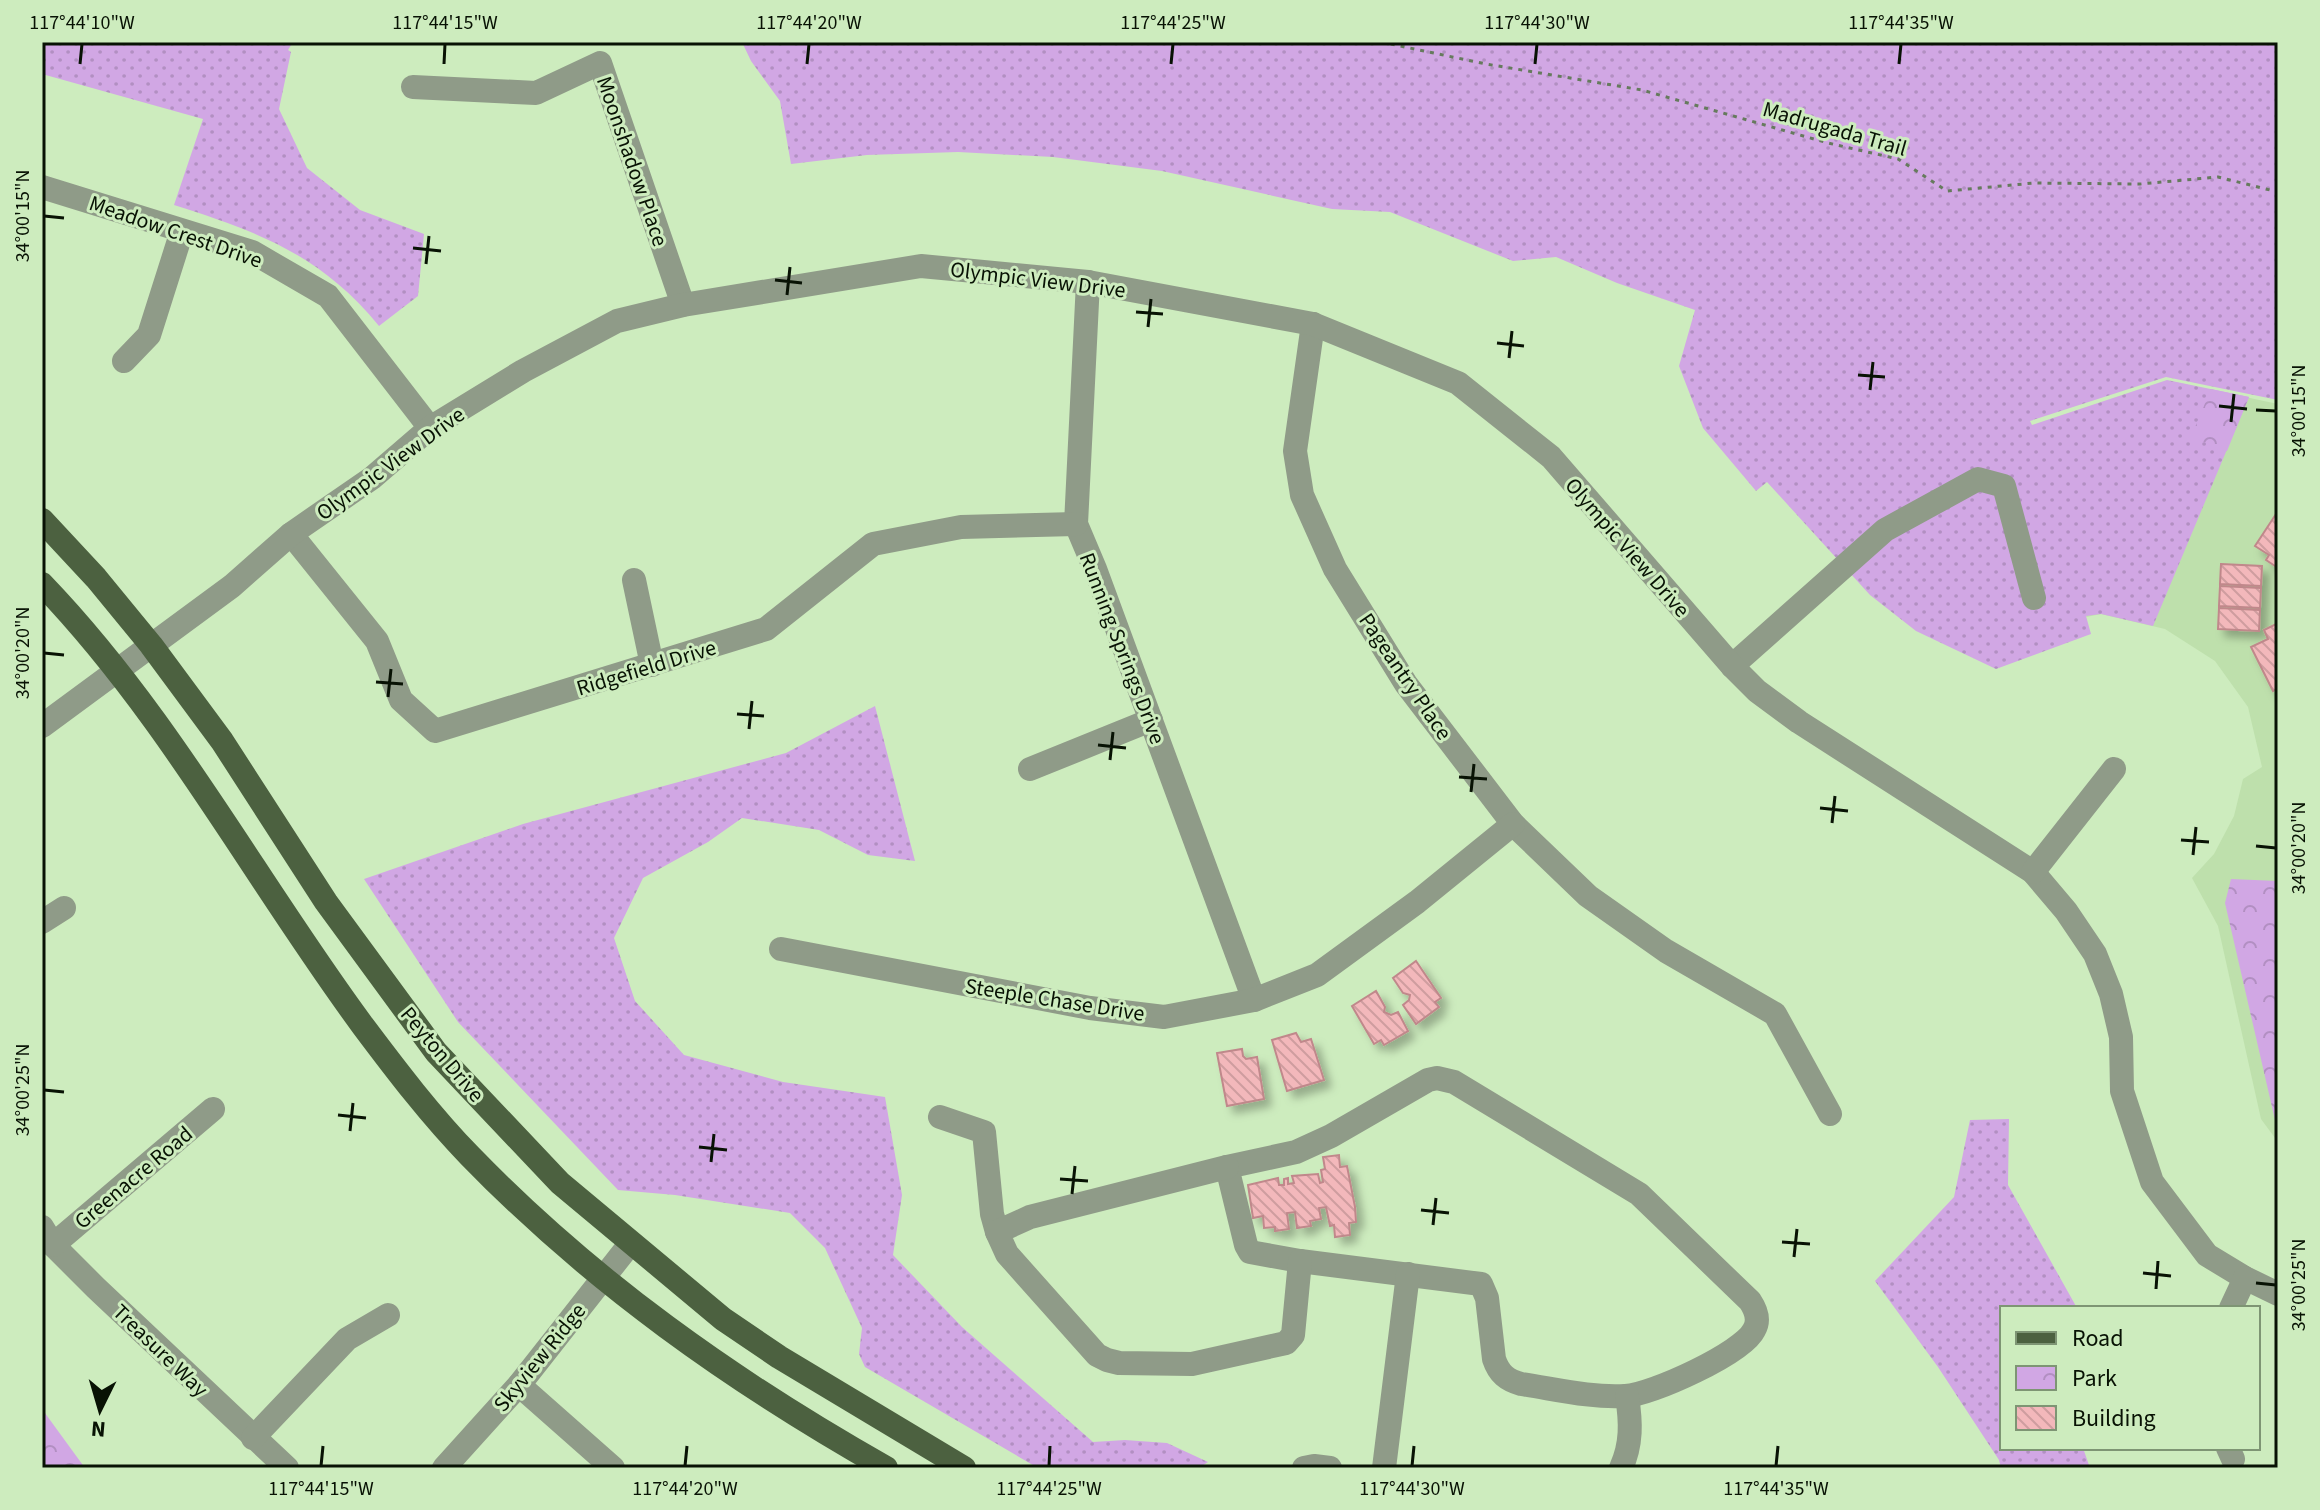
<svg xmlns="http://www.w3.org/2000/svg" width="2320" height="1510" viewBox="0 0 2320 1510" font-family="'Source Sans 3',sans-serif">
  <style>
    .built { fill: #bee0ac }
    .grass { fill: url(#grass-dots) }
    .park { fill: url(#park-crowns) }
    .building { fill: url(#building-back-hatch); stroke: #c0888b; stroke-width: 2; filter: url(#shadow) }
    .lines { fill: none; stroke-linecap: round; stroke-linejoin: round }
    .path { stroke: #667a5d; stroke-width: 3; stroke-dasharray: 4 6; stroke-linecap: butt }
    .minor { stroke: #8f9b88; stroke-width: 24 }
    .major { stroke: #4c6140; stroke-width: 24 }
    .ticks { fill: none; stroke: #081204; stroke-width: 3 }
    .labels { text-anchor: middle; stroke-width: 6; stroke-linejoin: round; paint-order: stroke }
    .street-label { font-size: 22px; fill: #081204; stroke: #cdecbe }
    .neatline { fill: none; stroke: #081204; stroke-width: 3 }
    .ticks-label { font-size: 20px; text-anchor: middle; fill: #081204 }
  </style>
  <defs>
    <pattern id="grass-dots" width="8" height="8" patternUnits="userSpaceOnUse" patternTransform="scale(2)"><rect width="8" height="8" fill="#d1a7e4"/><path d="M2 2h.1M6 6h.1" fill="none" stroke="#b28fc2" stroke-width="1.8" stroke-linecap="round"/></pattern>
    <pattern id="park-crowns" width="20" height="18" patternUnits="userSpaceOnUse" patternTransform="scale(2)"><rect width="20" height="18" fill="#d1a7e4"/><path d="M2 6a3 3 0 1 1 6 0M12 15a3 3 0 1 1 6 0" fill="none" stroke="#b28fc2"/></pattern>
    <pattern id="building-back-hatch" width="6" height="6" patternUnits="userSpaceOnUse" patternTransform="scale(2)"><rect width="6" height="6" fill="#f3b8bb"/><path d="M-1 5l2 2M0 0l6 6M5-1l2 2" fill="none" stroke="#cf9d9f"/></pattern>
    <filter id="shadow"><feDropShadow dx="7" dy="7" stdDeviation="4" flood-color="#0004"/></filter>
  </defs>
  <rect width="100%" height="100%" fill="#cdecbe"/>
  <polygon class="built" points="2170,381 2278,404 2278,1142 2261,1119 2218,926 2192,878 2214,854 2234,816 2243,779 2262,767 2248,707 2215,661 2165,629 2101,614 2086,617"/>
  <g class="grass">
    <path d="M 42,42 L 293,42 L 288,50 L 291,52 L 279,109 L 307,168 L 360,210 L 424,234 L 418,296 L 379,326 C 321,255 259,232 174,205 L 203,119 L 42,74 Z"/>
    <polygon points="742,42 2278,42 2278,400 2166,377 2030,421 2032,425 2167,380 2249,397 2153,626 2101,614 2086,616 2091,634 1996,669 1916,631 1870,595 1767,482 1756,491 1703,428 1679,366 1695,310 1617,283 1556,257 1513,261 1390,212 1332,209 1162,171 1053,157 958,152 867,155 791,164 780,101 751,61"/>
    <polygon points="875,706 915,861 868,855 819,830 742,818 708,842 643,878 614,938 635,1001 684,1055 783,1082 885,1097 902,1195 893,1255 962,1327 1093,1442 1125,1440 1167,1443 1208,1462 1199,1468 1038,1468 865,1367 859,1354 862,1328 825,1248 790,1213 675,1195 618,1190 458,1022 364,879 523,824 786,753"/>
    <polygon points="2009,1119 2008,1185 2077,1308 2002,1308 2002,1448 2083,1448 2090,1468 2001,1468 1999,1460 1938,1367 1875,1281 1954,1197 1970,1120"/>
  </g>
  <g class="park">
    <polygon points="2211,389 2249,397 2227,451 2191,437"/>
    <polygon points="2231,879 2278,881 2278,1124 2275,1120 2225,903"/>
    <polygon points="42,1409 85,1468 42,1468"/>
  </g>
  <g class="building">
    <polygon points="2278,511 2278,568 2266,560 2269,555 2255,546"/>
    <polygon points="2221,564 2262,566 2261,586 2220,584"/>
    <polygon points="2220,586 2261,588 2260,608 2219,606"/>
    <polygon points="2219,608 2260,610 2259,631 2218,629"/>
    <polygon points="2278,623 2278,688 2273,691 2251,647 2268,639 2264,630"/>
    <polygon points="1416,961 1441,998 1435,1002 1439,1007 1416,1024 1403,1005 1409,1000 1410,995 1403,993 1393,978"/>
    <polygon points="1376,991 1385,1007 1384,1012 1391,1015 1398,1012 1408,1031 1384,1045 1381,1040 1374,1044 1352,1006"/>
    <polygon points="1296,1033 1301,1042 1311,1039 1324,1080 1287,1091 1272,1040"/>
    <polygon points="1242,1049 1243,1056 1246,1059 1257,1057 1264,1099 1227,1106 1217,1053"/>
    <polygon points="1339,1155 1340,1167 1347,1166 1355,1207 1356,1222 1349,1223 1350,1235 1335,1237 1334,1225 1330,1226 1326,1207 1319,1208 1321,1219 1310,1221 1311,1226 1297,1228 1295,1212 1287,1213 1289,1229 1275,1231 1275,1227 1264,1228 1263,1216 1253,1218 1248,1185 1278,1178 1279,1185 1284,1185 1284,1179 1288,1178 1288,1184 1294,1183 1292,1176 1318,1174 1320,1183 1323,1182 1321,1170 1325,1169 1323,1157"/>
  </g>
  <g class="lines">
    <polyline class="path" points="1381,42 1486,64 1642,90 1828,143 1898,159 1947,191 2034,183 2140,184 2218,177 2278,192"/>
    <g class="minor">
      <polyline points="413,87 536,93 600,63 683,305"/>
      <polyline points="42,187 252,252 328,296 430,428"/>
      <polyline points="1088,282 1076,524 1095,569 1254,1000"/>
      <polyline points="1313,324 1295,451 1302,495 1335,569 1406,684 1513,824 1588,896 1666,951 1775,1014 1830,1114"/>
      <polyline points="124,361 149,335 182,231"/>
      <polyline points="291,534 377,641 401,700 435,731 766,629 873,544 961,527 1076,524"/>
      <polyline points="634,580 652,665"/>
      <polyline points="1732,666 1885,530 1978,479 2004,486 2034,598"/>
      <polyline points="42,726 232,586 291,534 372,478 430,428 523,371 617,321 683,305 921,266 1088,282 1313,324 1458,383 1551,457 1732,666 1757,691 1799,722 2033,872 2066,911 2095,954 2111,994 2121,1037 2122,1091 2152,1182 2207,1255 2245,1278 2278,1294"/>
      <polyline points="1030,769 1151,720"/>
      <polyline points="2033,872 2114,769"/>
      <polyline points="42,922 64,908"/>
      <polyline points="781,949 1090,1008 1164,1017 1254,1000 1317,975 1417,902 1513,824"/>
      <path d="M 1437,1078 L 1454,1082 L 1639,1194 L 1750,1301 C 1756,1310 1760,1320 1754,1330 C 1743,1353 1651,1395 1625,1396 C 1591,1398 1555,1389 1521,1384 C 1507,1380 1499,1374 1494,1359 L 1487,1298 L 1481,1284 L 1300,1261 L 1250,1252 L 1246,1245 L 1227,1167 L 1296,1152 L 1331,1136 L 1428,1080 Z"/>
      <polyline points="940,1117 984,1132 992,1214 997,1232"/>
      <polyline points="1227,1167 1030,1217 997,1232 1007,1254 1097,1355 1107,1360 1119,1363 1192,1364 1286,1343 1293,1335 1300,1261"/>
      <polyline points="42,1227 53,1245 96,1288 287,1468"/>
      <polyline points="53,1245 213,1109"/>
      <polyline points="2231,1308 2245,1278"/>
      <polyline points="519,1385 613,1468"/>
      <polyline points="253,1438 347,1339 388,1315"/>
      <polyline points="2228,1448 2233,1459"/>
      <polyline points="444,1468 519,1385 630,1244"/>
      <polyline points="1304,1468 1314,1466 1330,1468"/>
      <polyline points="1384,1468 1408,1274"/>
      <path d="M 1621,1468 C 1632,1444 1631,1422 1627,1396"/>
    </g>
    <g class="major">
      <polyline points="42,520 96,578 151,645 222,741 326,902 436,1052 560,1183 723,1319 779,1357 964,1468"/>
      <path d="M 42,584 C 169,716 255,880 363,1026 C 396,1070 431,1116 470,1156 C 592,1282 734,1382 886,1468"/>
    </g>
  </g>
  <path class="ticks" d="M 80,64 L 82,44M 444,64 L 445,44M 807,64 L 809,44M 1171,64 L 1173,44M 1535,64 L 1537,44M 1899,64 L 1901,44M 44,216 L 64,218M 413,248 L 441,251M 426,264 L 429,236M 775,280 L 802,283M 787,295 L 790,267M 1136,312 L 1163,314M 1148,327 L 1151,299M 1497,343 L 1524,346M 1509,358 L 1512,331M 1858,375 L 1885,377M 1870,390 L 1873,362M 2219,406 L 2247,409M 2256,410 L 2276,411M 2231,422 L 2234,394M 44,653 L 64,655M 376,682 L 403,684M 388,697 L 391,669M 737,714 L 764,716M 749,729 L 752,701M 1098,745 L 1126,748M 1110,760 L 1113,732M 1459,777 L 1487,779M 1471,792 L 1474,764M 1820,808 L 1848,811M 1832,823 L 1835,796M 2181,840 L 2209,842M 2256,846 L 2276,848M 2193,855 L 2196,827M 44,1090 L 64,1092M 338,1115 L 366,1118M 350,1131 L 353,1103M 699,1147 L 727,1150M 711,1162 L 714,1134M 1060,1179 L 1088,1181M 1072,1194 L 1075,1166M 1421,1210 L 1449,1213M 1433,1225 L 1436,1198M 1782,1242 L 1810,1244M 1794,1257 L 1797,1229M 2143,1273 L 2171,1276M 2256,1283 L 2276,1285M 2156,1289 L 2158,1261M 321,1466 L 323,1446M 685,1466 L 687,1446M 1049,1466 L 1050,1446M 1412,1466 L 1414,1446M 1776,1466 L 1778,1446"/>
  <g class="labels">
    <g class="street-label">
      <text transform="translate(1835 128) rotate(16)" y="8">Madrugada Trail</text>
      <text transform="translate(633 161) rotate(71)" y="8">Moonshadow Place</text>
      <text transform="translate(176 231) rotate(19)" y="8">Meadow Crest Drive</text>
      <text transform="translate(1038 279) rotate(7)" y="8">Olympic View Drive</text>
      <text transform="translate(390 463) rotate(-36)" y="8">Olympic View Drive</text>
      <text transform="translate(1628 547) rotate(49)" y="8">Olympic View Drive</text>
      <text transform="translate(1123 648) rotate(69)" y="8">Running Springs Drive</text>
      <text transform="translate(646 667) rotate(-17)" y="8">Ridgefield Drive</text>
      <text transform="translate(1406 676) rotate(56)" y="8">Pageantry Place</text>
      <text transform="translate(1055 999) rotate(9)" y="8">Steeple Chase Drive</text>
      <text transform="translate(443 1054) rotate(50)" y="8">Peyton Drive</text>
      <text transform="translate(133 1177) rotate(-40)" y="8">Greenacre Road</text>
      <text transform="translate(161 1350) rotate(44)" y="8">Treasure Way</text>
      <text transform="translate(539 1357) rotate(-51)" y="8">Skyview Ridge</text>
    </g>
  </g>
  <rect width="2320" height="1510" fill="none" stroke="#cdecbe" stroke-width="88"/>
  <rect x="2000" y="1306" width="260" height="144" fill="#cdecbe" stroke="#7e9574" stroke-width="2"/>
  <rect x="2016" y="1332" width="40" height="12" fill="#4c6140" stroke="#7e9574" stroke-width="2"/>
  <text x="2072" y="1346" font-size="24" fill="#081204">Road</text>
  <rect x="2016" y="1366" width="40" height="24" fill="url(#park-crowns)" stroke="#7e9574" stroke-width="2"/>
  <text x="2072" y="1386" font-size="24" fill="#081204">Park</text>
  <rect x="2016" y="1406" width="40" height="24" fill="url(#building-back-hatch)" stroke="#7e9574" stroke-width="2"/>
  <text x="2072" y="1426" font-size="24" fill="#081204">Building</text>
  <g transform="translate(100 1410) rotate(185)" stroke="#cdecbe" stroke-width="6" paint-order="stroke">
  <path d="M0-6L14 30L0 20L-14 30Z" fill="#081204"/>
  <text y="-12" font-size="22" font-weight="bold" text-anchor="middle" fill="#081204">N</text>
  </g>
  <rect x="44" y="44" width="2232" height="1422" class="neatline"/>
  <g class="ticks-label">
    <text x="82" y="29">117°44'10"W</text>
    <text x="445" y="29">117°44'15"W</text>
    <text x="809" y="29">117°44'20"W</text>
    <text x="1173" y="29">117°44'25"W</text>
    <text x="1537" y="29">117°44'30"W</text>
    <text x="1901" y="29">117°44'35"W</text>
    <text transform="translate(22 216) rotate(-90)" y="7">34°00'15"N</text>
    <text transform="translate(2298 411) rotate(-90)" y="7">34°00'15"N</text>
    <text transform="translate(22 653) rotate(-90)" y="7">34°00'20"N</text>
    <text transform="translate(2298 848) rotate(-90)" y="7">34°00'20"N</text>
    <text transform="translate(22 1090) rotate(-90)" y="7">34°00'25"N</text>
    <text transform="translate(2298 1285) rotate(-90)" y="7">34°00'25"N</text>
    <text x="321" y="1495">117°44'15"W</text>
    <text x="685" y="1495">117°44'20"W</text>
    <text x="1049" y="1495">117°44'25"W</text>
    <text x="1412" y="1495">117°44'30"W</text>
    <text x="1776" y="1495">117°44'35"W</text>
  </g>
</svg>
